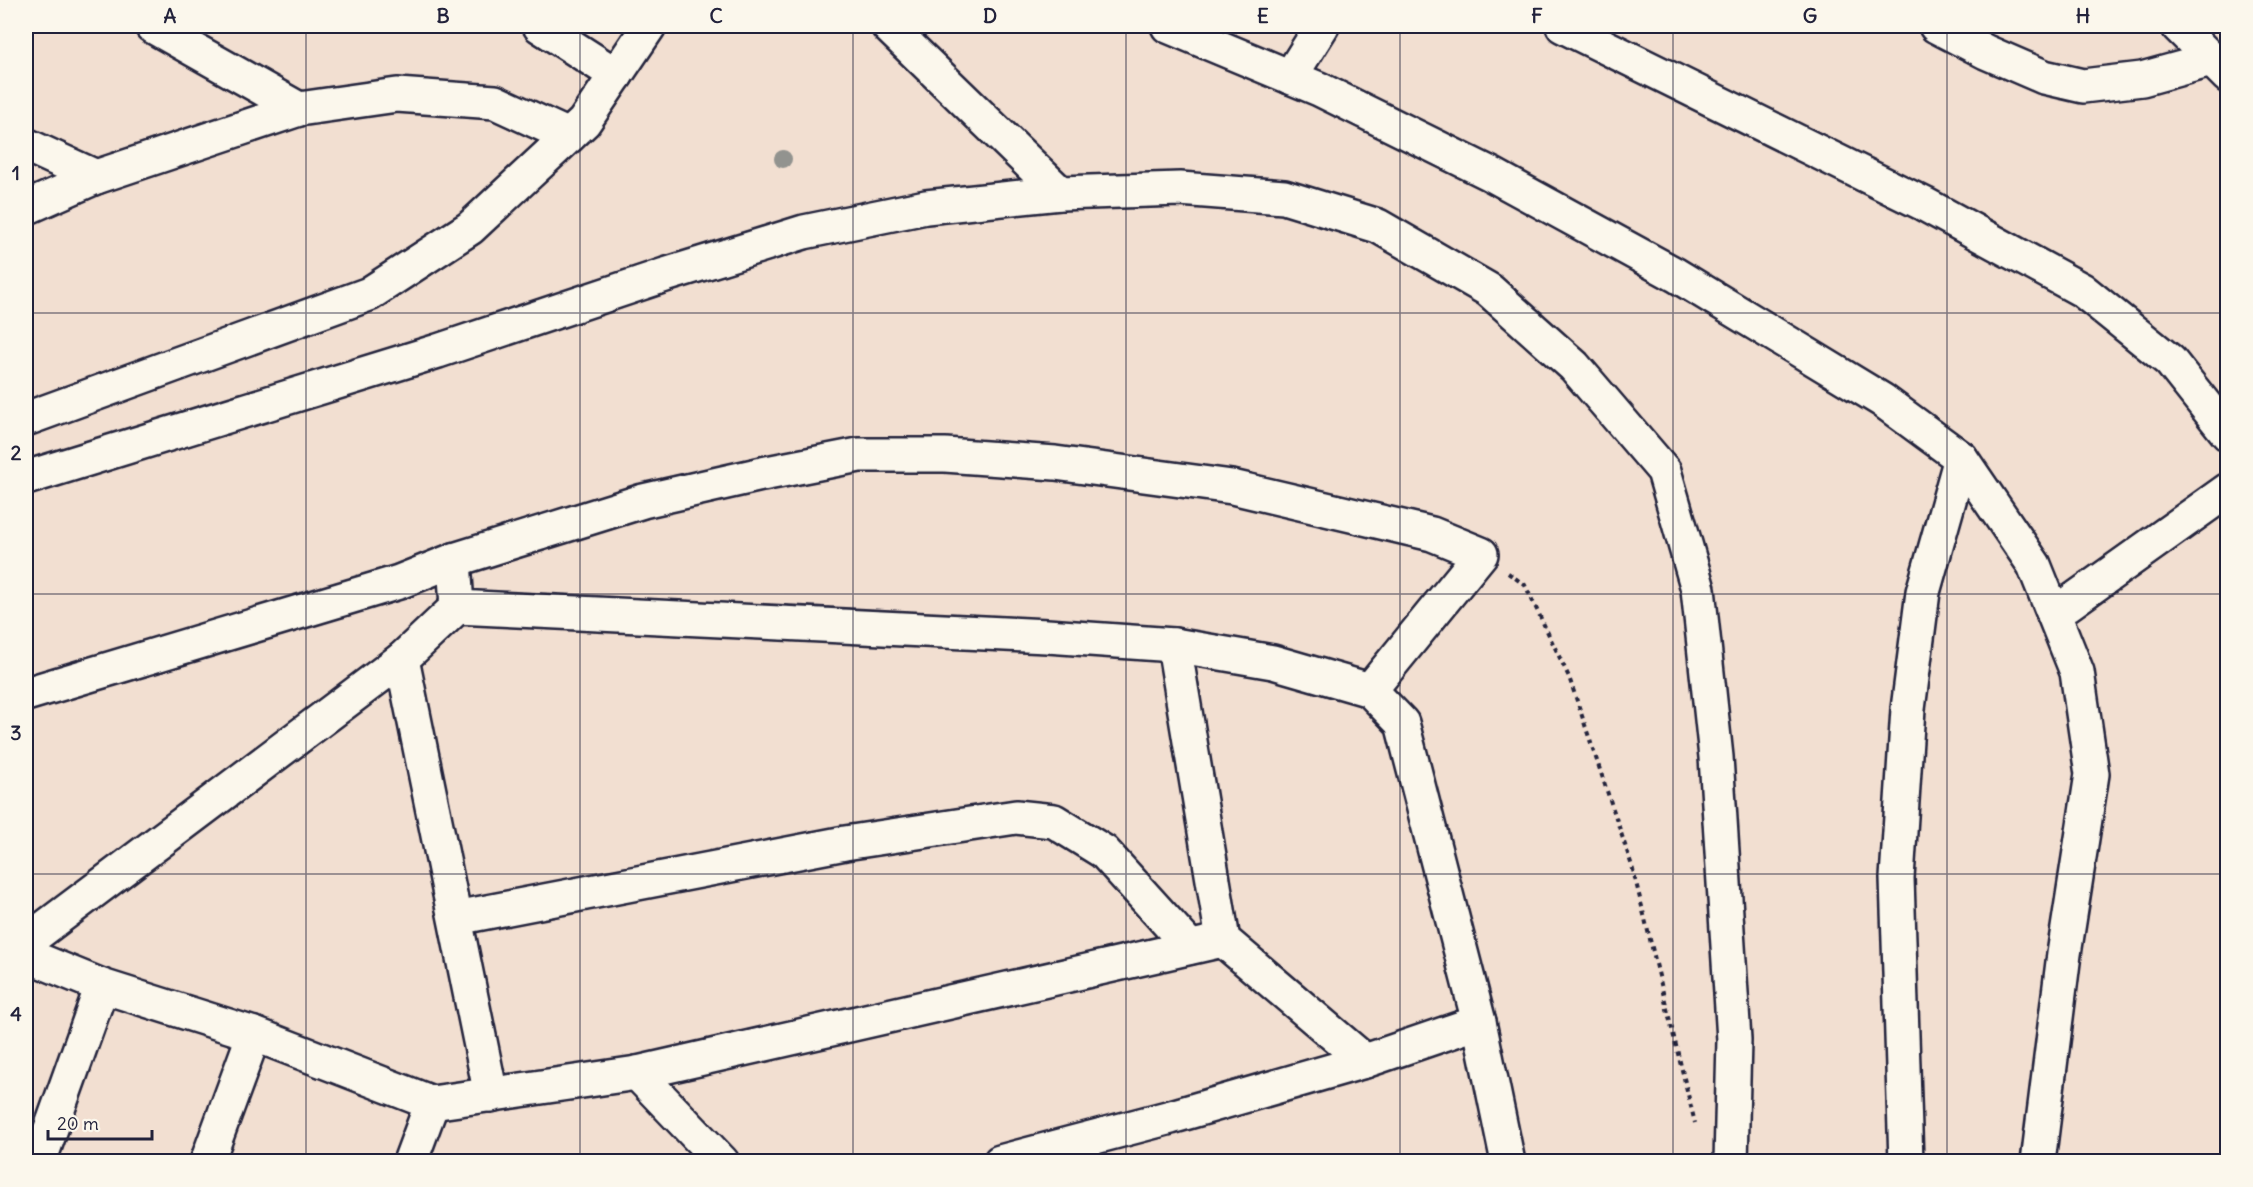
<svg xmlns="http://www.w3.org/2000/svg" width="2253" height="1187" viewBox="0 0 2253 1187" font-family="Delius,sans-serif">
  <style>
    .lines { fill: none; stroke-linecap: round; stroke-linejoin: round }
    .minor-casing { stroke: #22223b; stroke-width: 38 }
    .path { stroke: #22223b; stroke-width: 4; stroke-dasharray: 4.5 4.5; stroke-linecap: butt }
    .minor { stroke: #fbf7ec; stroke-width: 33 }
    .tree { fill: #92938f }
    .grid { fill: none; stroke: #22223b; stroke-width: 1.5; stroke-opacity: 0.55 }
    .neatline { fill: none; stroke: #22223b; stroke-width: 2 }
    .grid-label { font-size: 20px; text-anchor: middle; font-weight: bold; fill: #22223b }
  </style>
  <rect width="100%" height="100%" fill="#f2dfd1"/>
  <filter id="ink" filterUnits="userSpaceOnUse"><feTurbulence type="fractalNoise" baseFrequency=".0167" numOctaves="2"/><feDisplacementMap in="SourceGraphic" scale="12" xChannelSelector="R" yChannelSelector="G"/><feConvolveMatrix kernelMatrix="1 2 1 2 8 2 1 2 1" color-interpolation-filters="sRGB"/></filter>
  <g filter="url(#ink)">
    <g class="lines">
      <defs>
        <g id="minor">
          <polyline points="152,26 299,109 397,95 495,102 569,136"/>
          <polyline points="540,26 616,75"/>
          <polyline points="888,26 1060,193"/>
          <polyline points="1168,26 1319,89 1491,174 1676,275 1882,400 1961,458 2034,565 2077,672 2092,774 2064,954 2038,1162"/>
          <polyline points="1563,26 1924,204 2082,290 2170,361 2228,434"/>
          <polyline points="1936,26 1986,52 2044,77 2083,86 2142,79 2211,60"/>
          <polyline points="2178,26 2228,76"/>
          <polyline points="1290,77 1322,26"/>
          <polyline points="26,145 96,177"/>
          <polyline points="26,208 96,177 299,109"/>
          <polyline points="26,419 369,294 470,228 584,122 649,26"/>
          <polyline points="26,478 438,351 665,275 804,232 926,207 1060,193 1180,189 1284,197 1378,226 1489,290 1574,366 1664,471 1698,589 1716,757 1734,1040 1731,1162"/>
          <polyline points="454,560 643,501 762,474 859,455 945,455 1055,463 1232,487 1432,534 1481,554 1370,690"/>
          <polyline points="2054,614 2228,490"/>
          <polyline points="1174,645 1223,940 1365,1061"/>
          <polyline points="402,659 491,1095"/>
          <polyline points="26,694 399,582 454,560 457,607 1047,636 1174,645 1273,662 1370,690 1402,723 1479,1022 1508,1162"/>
          <polyline points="456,918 845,843 1016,817 1054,821 1104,852 1190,947"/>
          <polyline points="26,942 402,659 457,607"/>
          <polyline points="26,955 102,986 254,1034 432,1103 637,1073 1223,940"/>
          <polyline points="637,1073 722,1162"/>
          <polyline points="39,1162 102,986"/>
          <polyline points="207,1162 254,1034"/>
          <polyline points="410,1162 432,1103"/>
          <polyline points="1000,1162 1171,1117 1365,1061 1479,1022"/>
          <polyline points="1906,1162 1897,878 1908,709 1923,592 1961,458"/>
        </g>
      </defs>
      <use href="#minor" class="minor-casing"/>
      <polyline class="path" points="1508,573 1525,585 1569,677 1632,866 1695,1123"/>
      <use href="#minor" class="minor"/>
    </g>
    <circle class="tree" cx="783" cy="159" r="9"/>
  </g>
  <path class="grid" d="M 306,26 L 306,1162M 580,26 L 580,1162M 853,26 L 853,1162M 1126,26 L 1126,1162M 1400,26 L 1400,1162M 1673,26 L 1673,1162M 1947,26 L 1947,1162M 26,313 L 2228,313M 26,594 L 2228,594M 26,874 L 2228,874"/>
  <rect width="2253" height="1187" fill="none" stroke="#fbf7ec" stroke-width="66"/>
  <path d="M48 1130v9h104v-9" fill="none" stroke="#22223b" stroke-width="3"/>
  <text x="57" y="1130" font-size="18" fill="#22223b" stroke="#fbf7ec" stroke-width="4.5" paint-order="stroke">20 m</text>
  <rect x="33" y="33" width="2187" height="1121" class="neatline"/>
  <g class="grid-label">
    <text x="170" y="23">A</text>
    <text x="443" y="23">B</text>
    <text x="716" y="23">C</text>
    <text x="990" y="23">D</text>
    <text x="1263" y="23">E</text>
    <text x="1537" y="23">F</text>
    <text x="1810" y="23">G</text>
    <text x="2083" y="23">H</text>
    <text x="16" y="180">1</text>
    <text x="16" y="460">2</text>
    <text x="16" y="740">3</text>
    <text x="16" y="1021">4</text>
  </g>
</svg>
